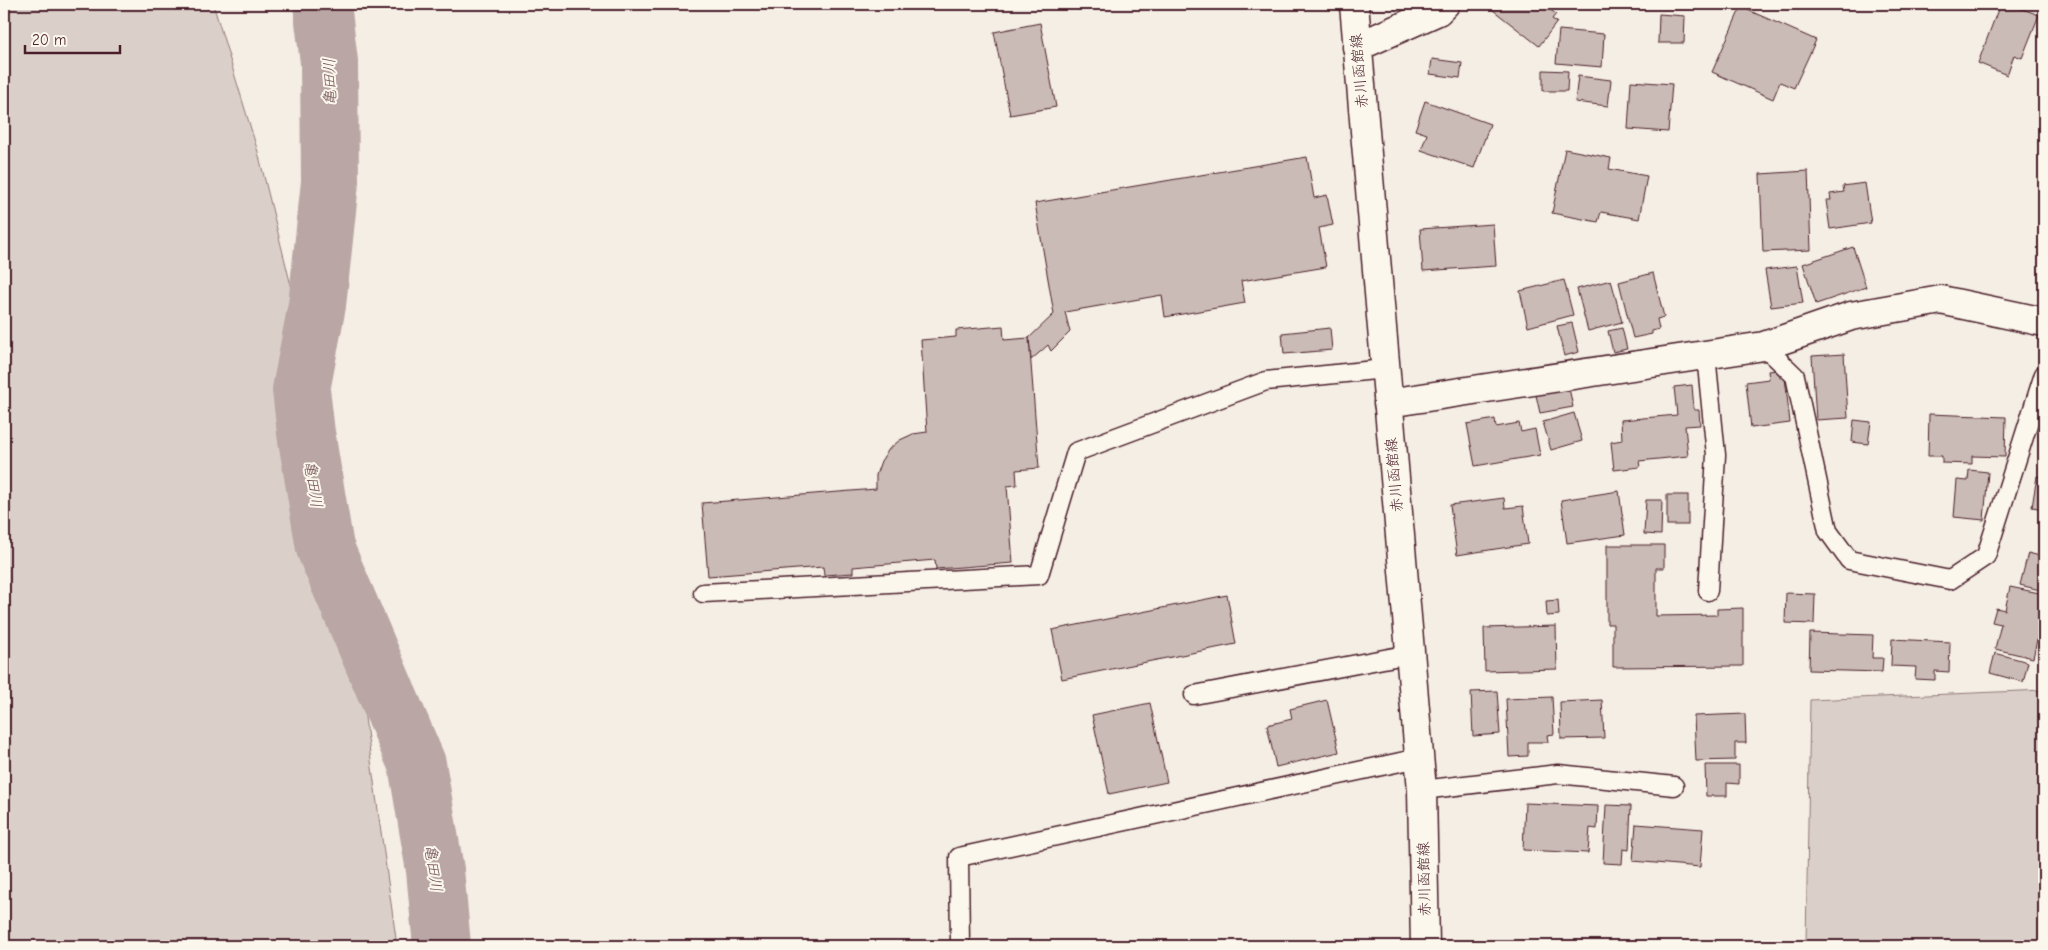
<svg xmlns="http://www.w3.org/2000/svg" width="2048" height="950" viewBox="0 0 2048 950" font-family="'Comic Neue','Klee One',sans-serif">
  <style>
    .green { fill: #dbd0c9; stroke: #92787a }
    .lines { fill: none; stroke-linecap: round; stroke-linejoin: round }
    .river { stroke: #baa7a5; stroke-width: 58 }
    .building { fill: #cabbb6; stroke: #4a1f2b }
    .lane-casing { stroke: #4a1f2b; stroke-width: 21 }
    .street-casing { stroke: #4a1f2b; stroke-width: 31 }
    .secondary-casing { stroke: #4a1f2b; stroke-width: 31 }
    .lane { stroke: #fbf7ec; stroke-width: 18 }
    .street { stroke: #fbf7ec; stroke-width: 28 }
    .secondary { stroke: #fbf7ec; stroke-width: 28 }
    .labels { text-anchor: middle; stroke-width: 4; stroke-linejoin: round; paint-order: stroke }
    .street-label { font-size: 15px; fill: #4a1f2b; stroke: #fbf7ec }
    .water-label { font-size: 16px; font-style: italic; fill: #714f56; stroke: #fbf7ec }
  </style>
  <rect width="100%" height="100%" fill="#f4eee4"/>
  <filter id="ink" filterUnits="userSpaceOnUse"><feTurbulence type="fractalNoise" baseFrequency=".02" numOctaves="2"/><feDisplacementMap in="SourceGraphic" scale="10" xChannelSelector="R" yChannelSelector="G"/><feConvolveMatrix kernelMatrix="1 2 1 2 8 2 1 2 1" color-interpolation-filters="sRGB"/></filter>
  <g filter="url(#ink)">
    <g class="green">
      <polygon points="4,4 213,4 258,152 314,379 353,632 397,946 4,946"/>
      <polygon points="2044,690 2044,946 1806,946 1810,700"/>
    </g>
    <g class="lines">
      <polyline class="river" points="322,4 329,62 330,182 317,305 301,390 306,433 325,548 417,764 435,870 442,946"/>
    </g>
    <g class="building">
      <polygon points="1497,4 1542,4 1556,14 1552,19 1557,22 1539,46 1493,10"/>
      <polygon points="2000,4 2009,4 2039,15 2022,58 2014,55 2007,75 1978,63"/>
      <polygon points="1741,7 1816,40 1794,88 1780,82 1773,99 1712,72"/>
      <polygon points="1659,14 1685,16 1684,43 1658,43"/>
      <polygon points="1040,23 1056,107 1010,115 994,32"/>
      <polygon points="1559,30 1604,34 1602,67 1556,63"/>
      <polygon points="1432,59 1462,63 1460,78 1430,74"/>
      <polygon points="1543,70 1568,71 1567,91 1543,91"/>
      <polygon points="1578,76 1611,80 1608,106 1575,102"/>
      <polygon points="1631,81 1672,84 1668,132 1628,129"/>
      <polygon points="1425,101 1490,124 1474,168 1421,150 1427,134 1415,130"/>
      <polygon points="1565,149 1611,158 1609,169 1647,176 1639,219 1601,212 1598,222 1552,213"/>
      <polygon points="1307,157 1314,198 1327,195 1333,225 1319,228 1326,267 1241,281 1245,303 1165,317 1162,295 1065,312 1070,332 1051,351 1048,345 1031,360 1029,338 1054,314 1035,203"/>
      <polygon points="1808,171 1811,250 1763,252 1760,174"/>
      <polygon points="1865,183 1871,223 1830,229 1826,200 1831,200 1830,194 1844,192 1843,186"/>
      <polygon points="1493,224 1496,266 1423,271 1420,229"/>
      <polygon points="1853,247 1866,287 1816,304 1803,264"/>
      <polygon points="1797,266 1803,303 1771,307 1765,270"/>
      <polygon points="1653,273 1664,317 1657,319 1659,329 1652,331 1652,334 1633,338 1619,282"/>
      <polygon points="1564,280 1573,315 1528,327 1520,291"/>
      <polygon points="1611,280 1622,322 1588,331 1577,289"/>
      <polygon points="1572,323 1579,352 1564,356 1557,326"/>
      <polygon points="1003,326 1004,340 1029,338 1039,468 1016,470 1017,485 1007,486 1013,563 936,569 935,560 853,567 853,573 824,575 823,567 708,576 702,503 876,489 876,475 881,461 889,449 900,440 913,434 927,432 921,340 956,337 956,330"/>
      <polygon points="1330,328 1332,350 1284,354 1282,333"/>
      <polygon points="1622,328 1627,349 1613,352 1608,331"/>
      <polygon points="1844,354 1848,418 1816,420 1812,356"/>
      <polygon points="1779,370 1780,378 1785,377 1790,423 1751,428 1746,382 1769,379 1768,371"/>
      <polygon points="1692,385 1694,410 1699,410 1700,425 1685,426 1688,456 1639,461 1640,467 1614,470 1611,442 1622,440 1621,420 1677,415 1674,387"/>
      <polygon points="1569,388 1573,407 1540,413 1536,395"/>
      <polygon points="1574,413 1582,441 1551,450 1543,422"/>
      <polygon points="1929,414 2006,417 2005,457 1972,456 1972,464 1942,463 1942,456 1928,456"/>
      <polygon points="1495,419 1496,427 1519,423 1521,432 1535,429 1540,455 1475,466 1467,424"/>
      <polygon points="1854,420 1871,422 1868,444 1852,442"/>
      <polygon points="1969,470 1988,472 1984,520 1954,517 1957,480 1968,481"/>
      <polygon points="2037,476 2044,477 2044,509 2032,507"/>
      <polygon points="1619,491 1625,535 1567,543 1561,500"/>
      <rect x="1667" y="495" width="21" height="30"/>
      <polygon points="1504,498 1505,508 1523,506 1528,544 1457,555 1450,505"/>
      <polygon points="1646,500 1662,500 1661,535 1644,534"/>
      <polygon points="1607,545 1664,545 1664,568 1656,568 1656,616 1717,615 1717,609 1743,608 1743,666 1613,667 1613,624 1607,624"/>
      <polygon points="2028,553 2044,557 2044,591 2020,585"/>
      <polygon points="2010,587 2044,594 2044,627 2040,626 2033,658 1995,649 2001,624 1992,622 1996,608 2005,610"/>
      <polygon points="1786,593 1815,594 1814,624 1785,623"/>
      <polygon points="1227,595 1236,644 1062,679 1052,630"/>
      <polygon points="1558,600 1559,615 1547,616 1546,601"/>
      <polygon points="1556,626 1557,669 1485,671 1484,628"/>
      <polygon points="1810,633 1873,635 1872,658 1883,658 1882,672 1809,670"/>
      <polygon points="1892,639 1950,642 1949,672 1935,671 1935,680 1915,679 1916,667 1891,666"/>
      <polygon points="1995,653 2028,662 2023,682 1990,673"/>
      <polygon points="1497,691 1500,734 1473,736 1471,692"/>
      <polygon points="1552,697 1554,734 1547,735 1548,742 1528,742 1528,756 1509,757 1506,699"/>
      <polygon points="1327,700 1339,752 1276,767 1267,725 1292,719 1290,709"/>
      <polygon points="1602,700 1604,738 1561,739 1560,702"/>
      <polygon points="1150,703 1167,782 1109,794 1092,715"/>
      <polygon points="1745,714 1746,743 1735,743 1735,760 1696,761 1694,716"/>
      <polygon points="1705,765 1739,765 1739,784 1727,783 1727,796 1706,796"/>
      <polygon points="1525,803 1598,806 1597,829 1590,828 1588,853 1523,850"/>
      <polygon points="1606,805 1631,806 1629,850 1623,849 1622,864 1603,863"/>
      <polygon points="1636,824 1703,829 1700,867 1633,861"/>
    </g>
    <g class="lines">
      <defs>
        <g id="lane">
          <polyline points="1764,346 1795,376 1828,531 1849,560 1950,580 1986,556 2044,374"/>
          <polyline points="1706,355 1716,455 1708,591"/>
          <polyline points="703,593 1039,575 1076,452 1266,381 1385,369"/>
          <polyline points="1194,695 1410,654"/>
          <polyline points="1422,790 1558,774 1674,786"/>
          <polyline points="960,946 959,857 1419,758"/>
        </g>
        <g id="street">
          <polyline points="1357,47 1438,11 1445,4"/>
          <polyline points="1388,403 1764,346 1851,316 1941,300 2044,322"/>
        </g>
        <polyline id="secondary" points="1354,4 1422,790 1425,946"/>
      </defs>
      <use href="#lane" class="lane-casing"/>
      <use href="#street" class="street-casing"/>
      <use href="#secondary" class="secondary-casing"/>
      <use href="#lane" class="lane"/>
      <use href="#street" class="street"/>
      <use href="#secondary" class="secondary"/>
    </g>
  </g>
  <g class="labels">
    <g class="street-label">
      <text transform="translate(1359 71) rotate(-95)" y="5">赤川函館線</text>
      <text transform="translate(1394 475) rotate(-95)" y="5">赤川函館線</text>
      <text transform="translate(1424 879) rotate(-91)" y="5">赤川函館線</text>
    </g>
    <g class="water-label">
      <text transform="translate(329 82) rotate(-92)" y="6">亀田川</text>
      <text transform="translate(314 484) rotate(81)" y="6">亀田川</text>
      <text transform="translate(434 868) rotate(82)" y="6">亀田川</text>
    </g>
  </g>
  <rect width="2048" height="950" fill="none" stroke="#fbf7ec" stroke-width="20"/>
  <rect x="10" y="10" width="2028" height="930" fill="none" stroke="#4a1f2b" stroke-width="2" filter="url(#ink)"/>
  <path d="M25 45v8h95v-8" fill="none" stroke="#4a1f2b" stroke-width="2.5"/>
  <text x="32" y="45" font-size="15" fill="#4a1f2b" stroke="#fbf7ec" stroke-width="4" paint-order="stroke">20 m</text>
</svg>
